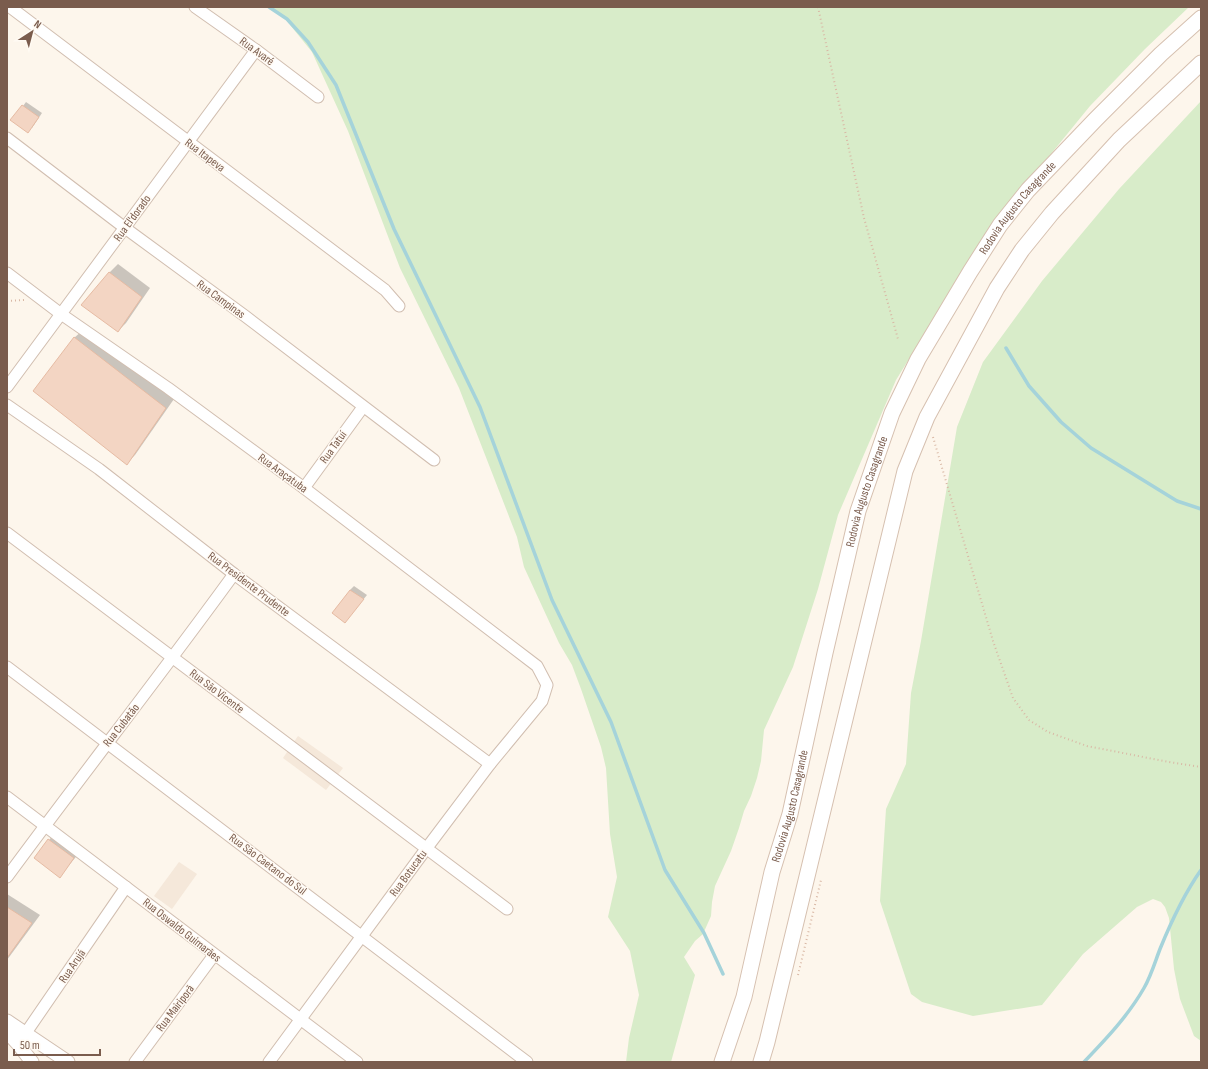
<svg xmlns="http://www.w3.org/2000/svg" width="1208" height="1069" viewBox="0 0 1208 1069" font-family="'Sofia Sans Condensed',sans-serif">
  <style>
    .residential { fill: #f5e8da }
    .green { fill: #d8ecc9 }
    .shadow { fill: #0003 }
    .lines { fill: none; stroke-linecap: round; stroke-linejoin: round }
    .stream { stroke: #a5d3da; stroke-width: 3.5 }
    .building { fill: #f3d5c3; stroke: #e6bba3 }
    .minor-casing { stroke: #d1beb0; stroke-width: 13 }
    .tertiary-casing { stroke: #d1beb0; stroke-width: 15 }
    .secondary-casing { stroke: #d6c0b0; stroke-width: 17 }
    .path { stroke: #d9b8a5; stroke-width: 2; stroke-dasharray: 1 3; stroke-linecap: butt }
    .minor { stroke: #fff; stroke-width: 11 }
    .tertiary { stroke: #fff; stroke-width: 13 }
    .secondary { stroke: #fff; stroke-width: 15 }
    .labels { text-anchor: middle; stroke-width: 3; stroke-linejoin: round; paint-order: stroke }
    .street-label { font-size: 12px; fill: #7a5c4d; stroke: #fffaf3 }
  </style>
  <rect width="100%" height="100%" fill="#fdf6ec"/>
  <g class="residential">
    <polygon points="298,736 343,768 326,790 283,758"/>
    <polygon points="179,862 197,874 172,909 154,896"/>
  </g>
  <g class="green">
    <polygon points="271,7 1189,7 1145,49 1090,106 988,231 896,380 838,515 818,589 793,667 764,730 761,761 757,778 751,796 744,811 739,828 731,851 715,886 712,902 711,916 703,934 695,941 684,957 695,975 671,1062 626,1062 629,1038 639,995 630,951 608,917 617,877 610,834 606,768 601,747 581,689 572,665 559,643 524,567 517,537 459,388 400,268 348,131 312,52 282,15"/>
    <polygon points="1201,101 1201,1041 1194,1036 1180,999 1174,969 1169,918 1165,907 1161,902 1153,899 1137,907 1083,954 1042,1005 973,1016 922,1002 911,994 880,901 886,809 906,764 911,693 921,641 957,427 983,362 1042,281 1119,189"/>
  </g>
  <g class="shadow">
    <polygon points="26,102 42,113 32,128 23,106"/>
    <polygon points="118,264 150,288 126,323 118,331 109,273"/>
    <polygon points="83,330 174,399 135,455 127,463 74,338"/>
    <polygon points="354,586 367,595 349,617 350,590"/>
    <polygon points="55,833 80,852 60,876 49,840"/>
    <polygon points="7,894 40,915 7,960"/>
  </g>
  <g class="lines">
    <g class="stream">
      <polyline points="269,7 287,19 308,42 336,85 394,229 480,407 552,600 611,722 665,870 704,933 723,974"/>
      <polyline points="1006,348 1029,386 1061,422 1091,448 1177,501 1201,509"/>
      <path d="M 1084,1062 C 1106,1039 1128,1016 1144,988 C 1151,976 1155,962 1160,949 C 1171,922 1184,894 1201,870"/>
    </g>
  </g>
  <g class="building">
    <polygon points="22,105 39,117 28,133 10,120"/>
    <polygon points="109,272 142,297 118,332 81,305"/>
    <polygon points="74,337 166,408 127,465 33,391"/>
    <polygon points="350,590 364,599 345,623 332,613"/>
    <polygon points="48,839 74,858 60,878 34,858"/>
    <polygon points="7,907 32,923 7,958"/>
  </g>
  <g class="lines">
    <defs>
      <g id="minor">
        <polyline points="10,7 385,290 399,306"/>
        <polyline points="195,7 256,50 318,97"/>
        <polyline points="7,138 125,228 245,316 434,460"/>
        <polyline points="7,273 61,314 168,388 304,488 537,666 547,685 542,701 490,764 426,849 269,1062"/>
        <polyline points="7,387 256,50"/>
        <polyline points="7,405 99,469 234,574 490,764"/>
        <polyline points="304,488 363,407"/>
        <polyline points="7,533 507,909"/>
        <polyline points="7,667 527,1062"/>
        <polyline points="7,797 357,1062"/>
        <path d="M 7,877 C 82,775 160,676 234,574"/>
        <polyline points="21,1040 126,887"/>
        <polyline points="135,1062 214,955"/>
      </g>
      <g id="tertiary">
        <polyline points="7,1021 68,1062"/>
        <polyline points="7,1032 18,1044 32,1062"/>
      </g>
      <g id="secondary">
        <path id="s1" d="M 722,1062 L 744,997 L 772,872 L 790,814 L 825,653 L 858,511 L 892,413 L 918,359 L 970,272 L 1000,225 L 1028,190 L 1096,119 L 1161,54 L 1201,18"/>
        <polyline points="761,1062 767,1042 905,471 927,417 997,288 1022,250 1052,213 1119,140 1201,63"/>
      </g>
    </defs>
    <use href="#minor" class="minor-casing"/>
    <use href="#tertiary" class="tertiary-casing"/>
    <use href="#secondary" class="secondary-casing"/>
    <g class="path">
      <polyline points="818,7 864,218 898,339"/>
      <polyline points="7,301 24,300"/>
      <polyline points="933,437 993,641 1013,698 1029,720 1048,732 1087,746 1169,762 1201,767"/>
      <polyline points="798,975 821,880"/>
    </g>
    <use href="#minor" class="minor"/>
    <use href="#tertiary" class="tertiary"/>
    <use href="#secondary" class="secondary"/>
  </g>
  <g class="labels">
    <g class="street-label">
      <text transform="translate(257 51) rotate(36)" y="4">Rua Avaré</text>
      <text transform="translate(205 155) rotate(37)" y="4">Rua Itapeva</text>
      <text dy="4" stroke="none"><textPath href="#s1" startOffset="913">Rodovia Augusto Casagrande</textPath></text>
      <text transform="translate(132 218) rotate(-54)" y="4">Rua El'dorado</text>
      <text transform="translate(221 299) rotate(36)" y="4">Rua Campinas</text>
      <text transform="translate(333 447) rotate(-54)" y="4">Rua Tatuí</text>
      <text transform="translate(283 473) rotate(36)" y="4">Rua Araçatuba</text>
      <text dy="4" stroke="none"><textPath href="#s1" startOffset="589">Rodovia Augusto Casagrande</textPath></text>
      <text transform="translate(249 584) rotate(37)" y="4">Rua Presidente Prudente</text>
      <text transform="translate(217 691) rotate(37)" y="4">Rua São Vicente</text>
      <text transform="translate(121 725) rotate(-52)" y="4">Rua Cubatão</text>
      <text dy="4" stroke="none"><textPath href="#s1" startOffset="265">Rodovia Augusto Casagrande</textPath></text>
      <text transform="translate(268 864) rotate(37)" y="4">Rua São Caetano do Sul</text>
      <text transform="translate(408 873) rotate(-54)" y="4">Rua Botucatu</text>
      <text transform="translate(182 930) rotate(38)" y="4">Rua Oswaldo Guimarães</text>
      <text transform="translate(72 966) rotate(-56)" y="4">Rua Arujá</text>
      <text transform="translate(175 1008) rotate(-53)" y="4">Rua Mairiporã</text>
    </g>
  </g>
  <rect width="1208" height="1069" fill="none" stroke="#7a5c4d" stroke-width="16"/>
  <g transform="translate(32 32) rotate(36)" stroke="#fffaf3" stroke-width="3" paint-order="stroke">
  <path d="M0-3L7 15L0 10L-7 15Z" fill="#7a5c4d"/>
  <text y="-6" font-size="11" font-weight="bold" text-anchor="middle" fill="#7a5c4d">N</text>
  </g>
  <path d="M14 1049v6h86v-6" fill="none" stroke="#7a5c4d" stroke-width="2"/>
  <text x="20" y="1049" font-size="12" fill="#7a5c4d" stroke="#fffaf3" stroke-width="3" paint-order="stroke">50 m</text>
</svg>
